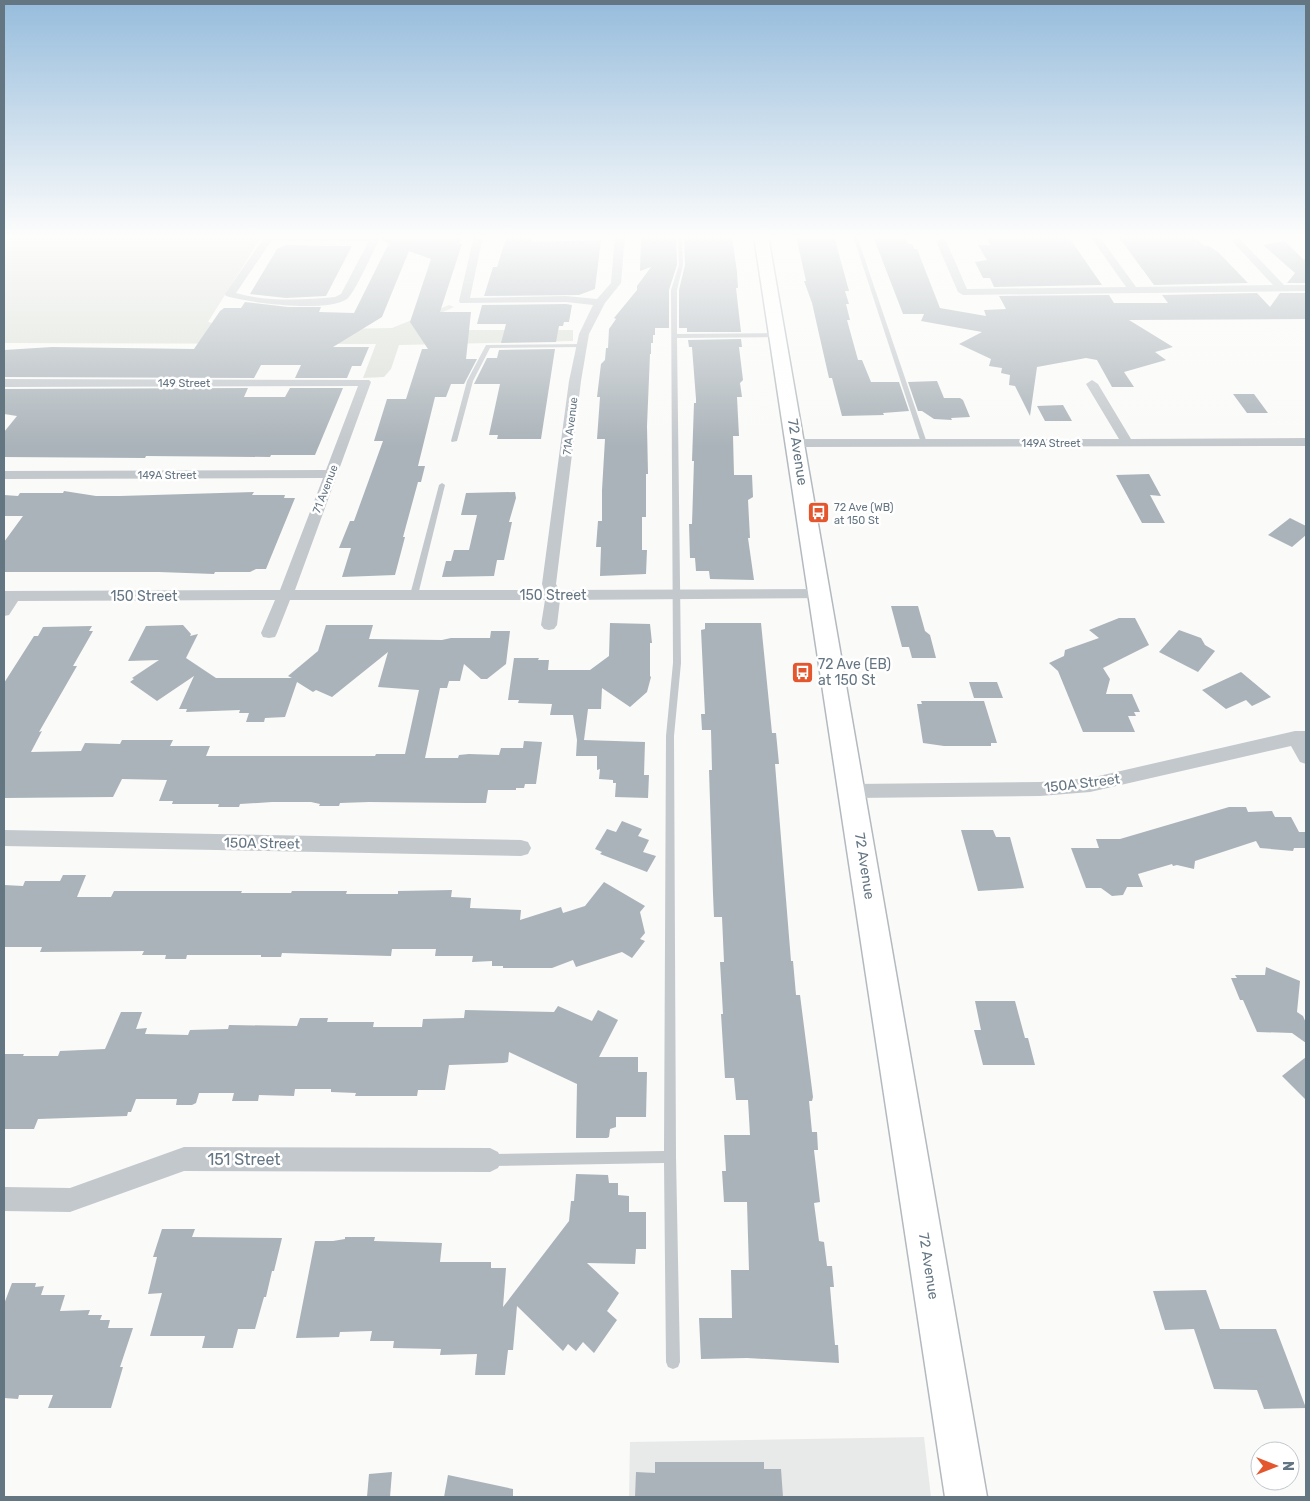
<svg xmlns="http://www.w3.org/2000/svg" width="1310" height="1501" viewBox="0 0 1310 1501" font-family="Rubik,sans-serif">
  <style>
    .built { fill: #e8e9e9 }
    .green { fill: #dadfd7 }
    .building { fill: #aab3b9 }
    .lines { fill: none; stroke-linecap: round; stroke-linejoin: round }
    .secondary-casing { stroke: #b3babf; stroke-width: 3 }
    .lane { fill: #c3c8cc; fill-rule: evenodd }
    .street { fill: #c3c8cc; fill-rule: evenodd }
    .secondary { fill: #fff; fill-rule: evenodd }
    .labels { text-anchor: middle; stroke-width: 5; stroke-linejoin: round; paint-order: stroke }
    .far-street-label { font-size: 11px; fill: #657683; stroke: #fff }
    .far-poi-label { font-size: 11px; fill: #657683; stroke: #fff; text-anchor: start }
    .street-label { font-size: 14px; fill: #657683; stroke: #fff }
    .poi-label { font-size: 14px; fill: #657683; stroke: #fff; text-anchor: start }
    .near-street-label { font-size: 16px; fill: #657683; stroke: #fff }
  </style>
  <rect width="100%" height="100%" fill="#fafaf8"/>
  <polygon class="built" points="924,1437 931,1497 629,1497 630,1442"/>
  <polygon class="green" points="10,236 262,236 208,322 247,331 392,328 449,305 454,307 423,321 420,330 573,330 573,341 399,345 391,369 384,377 363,378 376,344 4,343 4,241"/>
  <g class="building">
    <polygon points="380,236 462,236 459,244 462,244 440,312 471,312 466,359 477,359 464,384 451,384 446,397 435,397 418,466 425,466 421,482 418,482 403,537 405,537 395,575 342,577 351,548 339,548 350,521 354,521 383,441 374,441 387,399 406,399 422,349 428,349 410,322 431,259 409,251 382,317 333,347 369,347 361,366 352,366 347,378 295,378 301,365 261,365 254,378 4,377 4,350 52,347 194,349 220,311 224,308 241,308 245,302 288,307 321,307 319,312 354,313 389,243 381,240"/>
    <polygon points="507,236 533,236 531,242 601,240 595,289 579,295 484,296 493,267 497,267"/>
    <polygon points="641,236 676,236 677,265 669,290 669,328 655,328 655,335 653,335 653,343 651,343 651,354 650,354 647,426 648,474 646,474 646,517 642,517 642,550 647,550 646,574 600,576 601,547 596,547 598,521 602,521 602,490 605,439 597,439 600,397 597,397 601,364 605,360 606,348 608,348 609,329 616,319 614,318 637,290 637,286 651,267 640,271"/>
    <polygon points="684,236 732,236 737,272 738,288 736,288 741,332 687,332 687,328 679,328 679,290 685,265"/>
    <polygon points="796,236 834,236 849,291 845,291 849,304 846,304 850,320 847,320 858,360 862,360 871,382 899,382 909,411 883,413 884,415 842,416 832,378 829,378 812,303 804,281 806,281"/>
    <polygon points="873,236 904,236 908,244 912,244 914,249 917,249 940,308 986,316 984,310 1006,309 999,296 1109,295 1114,303 1168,303 1162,295 1257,293 1270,307 1280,293 1306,293 1306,319 1129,320 1173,347 1155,352 1166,360 1124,372 1134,387 1112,387 1097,360 1086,358 1037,367 1030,416 1015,386 1009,385 1010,375 1001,373 1002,368 989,366 991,359 959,344 982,332 921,321 924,314 903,314"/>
    <polygon points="985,236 1068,236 1102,285 994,287 990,278 983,278 975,262 987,260 978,245 990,245"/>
    <polygon points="1118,236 1194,236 1204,246 1209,246 1218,252 1248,283 1154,285"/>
    <polygon points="1285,241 1304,260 1306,256 1306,283 1287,283 1295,273 1263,245"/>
    <polygon points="286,245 326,246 352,246 326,296 286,298 250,294 277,249"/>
    <polygon points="482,305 566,304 572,305 569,322 564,322 563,326 559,326 556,342 501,343 506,324 477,324"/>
    <polygon points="741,339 742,347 739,347 743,380 740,383 742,397 737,397 739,436 733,436 734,475 752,475 753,497 748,500 750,538 748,538 754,580 710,579 709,571 696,571 695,558 690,558 689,524 692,524 694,461 692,461 694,403 696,403 696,399 692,347 689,347 688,340"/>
    <polygon points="555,349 541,439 497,439 498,435 489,435 500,384 474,384 487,358 497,358 499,350"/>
    <polygon points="937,381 944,398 960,398 963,400 970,417 951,418 952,420 934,419 922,411 918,411 908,382"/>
    <polygon points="248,388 244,397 285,397 290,388 343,388 315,455 271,455 270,457 146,456 145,458 4,457 4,432 17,416 4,414 4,389"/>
    <polygon points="1233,394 1254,394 1268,413 1247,413"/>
    <polygon points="1063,405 1072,421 1045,421 1037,406"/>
    <polygon points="1149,474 1161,496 1150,495 1165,523 1142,523 1116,475"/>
    <polygon points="64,491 96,496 120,496 254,492 252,495 285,495 284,498 295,498 266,569 256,569 250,572 215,572 214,574 159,572 4,572 4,542 23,516 4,516 4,495 18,496 20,493 63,493"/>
    <polygon points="515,492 516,498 509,522 512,522 504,560 497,560 494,576 442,577 446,561 451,561 454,550 469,550 477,515 461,515 466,493"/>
    <polygon points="1290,518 1306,526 1306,535 1292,547 1268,535"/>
    <polygon points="891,606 918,606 925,631 930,635 936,658 912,658 909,647 902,647"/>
    <polygon points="1119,618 1135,618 1149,645 1103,668 1110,679 1106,694 1132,694 1140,712 1134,712 1136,716 1128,716 1135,732 1083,732 1058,671 1049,663 1064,656 1065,650 1099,638 1089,630"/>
    <polygon points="610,623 650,624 652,643 650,643 650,676 651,677 647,692 630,707 602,688 601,709 588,709 584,740 645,742 644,775 649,775 648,798 615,797 616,783 613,783 613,780 599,779 600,769 597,770 597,756 576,756 577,740 573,715 550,715 552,704 518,703 519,700 508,700 514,658 539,658 538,660 549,660 548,670 590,670 609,656"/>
    <polygon points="705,623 761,623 772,733 776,733 779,764 775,764 791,961 793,961 796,995 800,995 813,1097 812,1101 809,1101 812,1132 817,1132 818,1150 814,1150 820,1202 814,1203 819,1241 824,1242 827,1266 832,1266 834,1287 830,1287 835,1345 838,1345 839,1363 747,1358 701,1359 699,1318 732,1318 731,1270 749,1270 747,1202 724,1202 722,1171 726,1171 724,1135 750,1135 748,1100 736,1100 734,1078 725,1078 721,1014 723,1014 720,962 724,962 722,917 714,917 713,894 709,770 712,770 711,730 702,730 701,714 705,714 701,630 705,629"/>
    <polygon points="183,625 191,634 190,636 198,634 186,658 216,678 292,678 288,676 318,651 326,625 373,625 369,639 442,640 451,638 490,638 491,631 510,631 506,664 487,679 481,679 464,664 460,681 449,681 447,688 440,688 425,758 458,758 459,755 469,754 499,755 501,748 523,748 524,741 542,742 536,784 525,784 524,788 516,788 516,790 488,790 486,803 466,803 369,802 340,803 339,806 319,806 320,804 311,802 272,802 240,804 239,807 218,807 219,804 172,804 173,801 159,801 167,780 122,779 113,797 4,798 4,683 34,636 38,636 43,627 92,626 89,631 93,631 73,666 77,666 39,732 42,731 31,752 81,751 85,743 120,744 122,740 173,740 170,746 210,746 206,756 375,756 376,754 405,754 419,690 378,687 388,652 332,697 316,690 313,692 297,682 285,717 265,718 264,722 246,722 249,713 239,713 240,710 186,712 187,709 179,709 194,676 157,701 130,682 134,679 132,678 159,660 128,661 146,626"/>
    <polygon points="1179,630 1201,638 1205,645 1215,651 1198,672 1159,652"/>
    <polygon points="1241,672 1271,697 1252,706 1246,700 1226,709 1202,690"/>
    <polygon points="969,682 997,682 1003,698 974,698"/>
    <polygon points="921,701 984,701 997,743 991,743 991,746 944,746 923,743 917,704 922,704"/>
    <polygon points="1229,807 1246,807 1248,812 1272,811 1275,817 1291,817 1299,832 1306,832 1306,848 1294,848 1293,851 1260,848 1256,841 1195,861 1194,869 1177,865 1173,866 1172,864 1138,874 1143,887 1127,887 1123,895 1112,896 1101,888 1086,888 1071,848 1099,848 1096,839 1120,839"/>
    <polygon points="622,821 642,829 638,836 649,840 643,852 656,856 647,872 600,854 602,852 595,849 607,829 616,832"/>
    <polygon points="961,830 993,830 996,837 1010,837 1024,888 978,891"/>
    <polygon points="63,875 86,875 77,897 111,897 114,891 242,891 241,893 291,893 292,891 347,891 346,894 398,894 398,891 452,890 451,897 471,898 470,908 521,910 520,920 561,907 563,913 585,906 604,882 645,906 640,912 645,933 640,939 645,941 632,958 622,952 576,967 573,960 552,968 503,968 503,966 492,966 492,961 472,962 473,956 435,956 436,949 392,949 391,956 282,953 281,957 261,957 261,955 187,955 186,959 165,959 166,955 142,955 144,951 40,952 42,947 4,947 4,885 23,886 25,881 60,881"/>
    <polygon points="1266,967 1300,981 1297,1012 1303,1016 1306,1023 1306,1043 1292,1033 1257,1032 1243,1000 1240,1000 1231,978 1237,978 1235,975 1265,975"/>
    <polygon points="975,1001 1015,1001 1025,1038 1028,1038 1035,1065 983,1065 974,1030 981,1030"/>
    <polygon points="558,1006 592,1021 598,1010 618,1020 599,1057 638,1057 638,1072 647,1072 646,1117 616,1117 616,1127 610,1129 609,1137 607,1138 576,1138 577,1084 509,1052 508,1062 504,1063 449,1065 445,1090 418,1090 417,1096 355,1096 356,1093 331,1092 331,1089 295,1089 294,1096 259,1095 258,1101 232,1101 234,1093 199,1093 196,1103 192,1105 176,1105 177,1099 136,1099 131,1112 128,1112 127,1116 38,1119 34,1129 4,1129 4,1054 24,1054 23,1056 58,1056 60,1051 105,1049 121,1012 142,1012 136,1029 147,1028 145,1034 188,1035 190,1030 228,1029 229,1025 297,1026 300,1018 328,1018 327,1022 374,1022 373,1027 422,1027 423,1019 464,1018 465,1010 554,1012"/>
    <polygon points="1306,1057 1306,1100 1282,1076"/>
    <polygon points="576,1174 608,1175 609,1183 618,1183 618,1195 629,1196 629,1212 646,1212 646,1249 636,1249 635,1264 587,1263 619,1293 607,1311 617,1320 594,1353 583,1342 576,1351 568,1344 563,1351 517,1306 513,1350 508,1350 505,1375 475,1375 477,1354 440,1355 441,1349 393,1348 394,1341 370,1341 372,1331 340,1332 339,1337 296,1338 315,1241 333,1241 345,1239 345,1237 375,1237 374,1241 442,1243 440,1262 491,1262 491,1268 506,1268 503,1307 569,1221 571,1201 574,1201"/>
    <polygon points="162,1229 195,1229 192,1237 282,1238 274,1271 272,1271 266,1297 264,1297 255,1329 238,1329 233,1348 202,1348 205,1336 150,1336 162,1293 148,1294 157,1257 153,1257"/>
    <polygon points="12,1283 36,1283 35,1287 44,1286 41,1295 65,1295 60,1311 90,1310 88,1315 102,1315 100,1320 110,1320 108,1328 133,1328 120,1367 123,1367 111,1408 48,1408 53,1395 19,1395 18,1399 4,1398 4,1304"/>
    <polygon points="1206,1290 1220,1329 1276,1329 1306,1408 1264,1409 1257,1390 1214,1389 1194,1329 1165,1330 1153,1291"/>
    <polygon points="655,1462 764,1462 764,1469 781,1469 783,1497 635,1497 636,1472 655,1473"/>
    <polygon points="392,1472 390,1497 367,1497 369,1474"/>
    <polygon points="448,1475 513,1489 513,1497 444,1497"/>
  </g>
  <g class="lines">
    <defs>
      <polygon id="secondary" points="754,236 768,236 987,1497 945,1497"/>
    </defs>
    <use href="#secondary" class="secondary-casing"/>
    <g class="lane">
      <polygon points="678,236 682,236 683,265 677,290 677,334 779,333 782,335 779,337 677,338 681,663 674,736 676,1157 680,1362 678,1367 673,1369 668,1367 666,1362 664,1163 491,1166 487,1164 485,1160 487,1156 491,1154 664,1151 666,736 673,663 671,290 679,265"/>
      <polygon points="853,236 857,236 927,443 926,444 921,443"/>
      <polygon points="584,344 585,345 582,347 490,348 473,381 457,441 452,442 451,441 467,381 486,345"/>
      <polygon points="442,483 445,485 418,595 414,598 410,595 439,485"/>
    </g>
    <g class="street">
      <path d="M 265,236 L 377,236 L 380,238 C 374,249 355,293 347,299 C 327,313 250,303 226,296 L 225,294 ZM 272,240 L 369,241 L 341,294 L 335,297 C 303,300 268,302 236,293 Z"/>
      <polygon points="474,236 483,236 470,298 566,296 597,299 611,283 615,236 625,236 621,283 605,303 589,334 581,381 556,584 559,590 821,589 826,590 829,594 826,598 560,600 557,625 554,629 549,630 544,629 541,625 545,600 290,600 277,633 275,637 269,638 263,637 261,633 275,600 18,601 9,615 4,616 4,591 280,590 323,478 4,479 4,471 326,470 358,386 4,387 4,379 369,380 371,382 295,590 544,590 542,584 569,381 579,334 593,305 566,302 460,303 459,301"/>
      <polygon points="1090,236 1099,236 1136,287 1273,285 1233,242 1233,238 1239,238 1284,285 1306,285 1306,291 963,295 958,292 936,241 941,238 946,241 967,289 1126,287"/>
      <polygon points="1092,380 1098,384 1131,439 1306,438 1306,446 796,447 790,443 796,439 1119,439 1086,384"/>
      <polygon points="1295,731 1306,731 1306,764 1300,762 1291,746 1090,792 1040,796 853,798 847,796 844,791 847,786 853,784 1040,782 1090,778"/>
      <polygon points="4,830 521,840 528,842 531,848 528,854 521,856 4,846"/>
      <polygon points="184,1147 490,1148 498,1152 502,1160 498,1168 490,1172 184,1171 70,1212 4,1211 4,1187 70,1188"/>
    </g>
    <use href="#secondary" class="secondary"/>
  </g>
  <linearGradient id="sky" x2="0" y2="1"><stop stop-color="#96bcdc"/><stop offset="0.53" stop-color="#fdfdfc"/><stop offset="1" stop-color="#fdfdfc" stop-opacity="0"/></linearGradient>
  <rect width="1310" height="446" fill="url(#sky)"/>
  <defs>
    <symbol id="bus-square" viewBox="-11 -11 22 22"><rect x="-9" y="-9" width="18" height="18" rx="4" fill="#e4572e" stroke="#fff"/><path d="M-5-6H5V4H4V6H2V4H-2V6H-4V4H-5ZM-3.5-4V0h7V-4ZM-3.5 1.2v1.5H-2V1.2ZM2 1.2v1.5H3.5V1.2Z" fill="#fff"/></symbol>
  </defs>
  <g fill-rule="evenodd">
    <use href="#bus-square" x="806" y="500" width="25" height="25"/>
    <use href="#bus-square" x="790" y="660" width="25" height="25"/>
  </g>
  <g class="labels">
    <g class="far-street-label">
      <text x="184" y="387">149 Street</text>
      <text transform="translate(570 426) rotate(-83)" y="4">71A Avenue</text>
      <text x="1051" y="447">149A Street</text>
      <text x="167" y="479">149A Street</text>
      <text transform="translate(325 489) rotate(-69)" y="4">71 Avenue</text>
    </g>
    <g class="far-poi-label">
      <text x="834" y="511">72 Ave (WB)<tspan x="834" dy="13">at 150 St</tspan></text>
    </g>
    <g class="street-label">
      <text transform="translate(798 452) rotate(81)" y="5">72 Avenue</text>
      <text x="553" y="600">150 Street</text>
      <text x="144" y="601">150 Street</text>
      <text transform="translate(1082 783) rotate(-7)" y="5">150A Street</text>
      <text transform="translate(262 843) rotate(1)" y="5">150A Street</text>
      <text transform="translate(865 866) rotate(81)" y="5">72 Avenue</text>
      <text transform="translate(929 1266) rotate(81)" y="5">72 Avenue</text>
    </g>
    <g class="poi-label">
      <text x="818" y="669">72 Ave (EB)<tspan x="818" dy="16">at 150 St</tspan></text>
    </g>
    <g class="near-street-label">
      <text x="244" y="1165">151 Street</text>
    </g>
  </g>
  <rect width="1310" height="1501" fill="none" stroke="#657683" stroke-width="10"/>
  <g transform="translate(1275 1466) rotate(90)"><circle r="24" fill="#ffffff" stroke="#c1c8cd"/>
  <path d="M0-4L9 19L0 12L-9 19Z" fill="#e4572e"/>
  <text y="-8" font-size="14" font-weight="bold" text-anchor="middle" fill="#657683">N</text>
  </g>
</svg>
